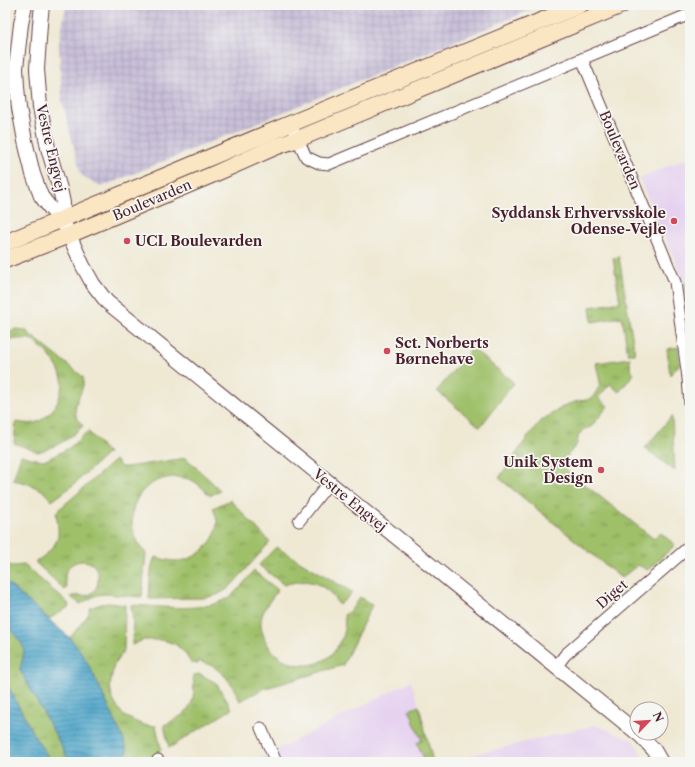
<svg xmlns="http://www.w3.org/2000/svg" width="695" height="767" viewBox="0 0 695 767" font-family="'Libre Caslon Text',serif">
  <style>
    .built { fill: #e6d2f0 }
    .industrial { fill: url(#industrial-grid) }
    .grass { fill: url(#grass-tufts); stroke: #74704a }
    .garden { fill: #9fc069; stroke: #74704a }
    .water { fill: url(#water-rules); stroke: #4b627a }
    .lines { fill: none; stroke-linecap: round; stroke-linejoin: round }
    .minor-casing { stroke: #633d44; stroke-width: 13 }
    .tertiary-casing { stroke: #633d44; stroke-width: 16 }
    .secondary-casing { stroke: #633d44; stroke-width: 18 }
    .minor { stroke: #fff; stroke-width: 11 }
    .tertiary { stroke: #fff; stroke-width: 14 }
    .secondary { stroke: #fbe6c4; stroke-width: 16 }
    .poi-dot { fill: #d1495b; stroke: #f6f6f2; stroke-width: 1.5 }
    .labels { text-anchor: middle; stroke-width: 3.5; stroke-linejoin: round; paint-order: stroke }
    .street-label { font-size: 14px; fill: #4a1f2b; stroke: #f6f6f2 }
    .poi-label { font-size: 14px; font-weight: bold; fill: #4a1f2b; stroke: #f6f6f2; text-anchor: end }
  </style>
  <defs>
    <pattern id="industrial-grid" width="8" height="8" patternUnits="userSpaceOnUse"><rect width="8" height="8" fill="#c8bfd8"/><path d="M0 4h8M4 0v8" fill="none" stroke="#ada4ba"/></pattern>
    <pattern id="grass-tufts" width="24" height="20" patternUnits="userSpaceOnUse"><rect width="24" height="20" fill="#9fc069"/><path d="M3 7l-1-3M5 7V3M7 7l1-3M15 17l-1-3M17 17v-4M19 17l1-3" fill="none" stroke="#849b57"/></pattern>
    <pattern id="water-rules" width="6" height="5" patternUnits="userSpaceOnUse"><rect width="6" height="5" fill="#4ca4c9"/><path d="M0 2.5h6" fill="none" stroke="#4185a3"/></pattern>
  </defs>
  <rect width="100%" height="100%" fill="#f6f6f2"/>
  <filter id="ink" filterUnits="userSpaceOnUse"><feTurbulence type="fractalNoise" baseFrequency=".025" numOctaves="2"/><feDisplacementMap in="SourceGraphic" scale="8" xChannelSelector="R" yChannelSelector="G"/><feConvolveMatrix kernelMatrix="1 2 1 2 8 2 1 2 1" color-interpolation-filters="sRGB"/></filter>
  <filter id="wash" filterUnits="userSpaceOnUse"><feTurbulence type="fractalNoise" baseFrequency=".012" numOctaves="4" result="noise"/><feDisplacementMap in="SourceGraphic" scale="16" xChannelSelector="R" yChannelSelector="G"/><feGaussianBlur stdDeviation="0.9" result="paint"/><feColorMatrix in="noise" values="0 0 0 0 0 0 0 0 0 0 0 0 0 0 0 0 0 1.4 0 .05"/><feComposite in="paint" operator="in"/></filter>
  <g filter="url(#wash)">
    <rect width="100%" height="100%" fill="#efe9d4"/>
    <g class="built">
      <polygon points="690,157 690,313 686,288 677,264 639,178"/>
      <polygon points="411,681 419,706 433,762 253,762"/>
      <polygon points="595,725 634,741 646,762 444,762"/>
    </g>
    <polygon class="industrial" points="66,5 543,5 101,187 81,175 62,101 59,43"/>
    <g class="grass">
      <polygon points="619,257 635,354 628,354 622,317 592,322 590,307 620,302 613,258"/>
      <polygon points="688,281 690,287 690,319 688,319 683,288 683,285"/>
      <path d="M 16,329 L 25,330 L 31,335 L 83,377 C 87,390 70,403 77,418 C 78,420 81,423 83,426 C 69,439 57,447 38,452 L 14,443 L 16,422 C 22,423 29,424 35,423 C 49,418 58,405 61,391 C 61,390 63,386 63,385 C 62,369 49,353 37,344 C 35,342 32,340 30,339 C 24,338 17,339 11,340 L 8,332 Z"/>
      <polygon points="678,347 680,364 670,375 667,349"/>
      <path d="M 630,358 C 630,365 630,369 634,374 L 619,392 L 610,384 L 598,398 L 608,406 L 591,427 L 584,429 L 581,432 L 578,437 L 577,444 L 560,465 L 654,539 L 660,532 L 675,545 L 648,570 L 638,565 L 621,578 L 499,478 L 530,434 L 542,420 L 566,405 L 578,401 L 587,400 L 593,397 L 599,387 L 600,382 L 596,363 Z"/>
      <polygon points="672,416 675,471 645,448"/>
      <polygon points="88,431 108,453 72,486 52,501 42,490 26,483 13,480 21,455 35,459 46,460 69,448"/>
      <path d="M 186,458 L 220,490 L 210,496 C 204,490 199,483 191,480 C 171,472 145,481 136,501 C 128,518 132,541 146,553 L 142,597 L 105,594 L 97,595 L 80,604 L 71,597 C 78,594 86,598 92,593 C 96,590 98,584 98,579 C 99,553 64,557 65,579 C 65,582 66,585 67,588 L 65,590 L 35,562 C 44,557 55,547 58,537 C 59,529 57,520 56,512 L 77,494 L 115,460 L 121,467 L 127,467 Z"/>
      <path d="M 230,500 L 270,542 L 232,585 L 226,590 L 217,595 L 203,598 L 149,599 C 150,585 149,570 155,557 C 162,559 170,561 177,561 C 197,561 219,540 217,520 C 216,516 214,511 213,508 Z"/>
      <path d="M 276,547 L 352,592 L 346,599 L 339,605 C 325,582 309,577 284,585 L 259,565 Z"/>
      <polygon points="5,564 13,566 24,565 68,603 69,607 49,619 5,581"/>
      <path d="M 254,571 L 278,590 C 272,598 265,606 262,616 C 260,622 261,628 263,634 C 271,663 310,676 332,654 C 336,650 338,646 340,641 C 342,638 344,636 344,633 C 345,627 345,621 344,615 L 352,609 L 360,597 L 372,605 L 343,665 L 263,689 L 240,701 L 232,685 L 225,676 L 213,666 L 198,661 L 198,664 L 191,663 L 184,652 L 175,644 L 163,640 L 143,640 L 132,645 L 133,621 L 131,605 C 160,606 207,614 231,596 C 239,589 247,579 254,571 Z"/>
      <polygon points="109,603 125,605 124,650 114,665 110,686 112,698 117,707 124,716 143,725 156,726 161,748 160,751 148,762 126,762 127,750 123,738 94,675 70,638 88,615 90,608 101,604"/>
      <path d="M 5,623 L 22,644 C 26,653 21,661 20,670 L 70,762 L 52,762 L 36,739 L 5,680 Z"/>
      <path d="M 200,674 L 216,683 L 232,709 L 169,748 L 164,725 C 191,713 196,704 193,675 Z"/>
      <polygon points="419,706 433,762 417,762 424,759 417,743 422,740 413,721 414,720 409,710"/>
    </g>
    <polygon class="garden" points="472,348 514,383 480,427 437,391"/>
    <g class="water">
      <path d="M 5,581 L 70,638 L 82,653 L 94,675 L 123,738 L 127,750 L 126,762 L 70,762 L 20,670 C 21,661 26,653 22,644 L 5,623 L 5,610 L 7,606 L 8,603 L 5,594 Z"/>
      <polygon points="5,680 36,739 52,762 11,762 5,752"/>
    </g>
  </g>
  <g filter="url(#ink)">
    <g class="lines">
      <defs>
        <g id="minor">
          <polyline points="582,59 675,282 688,378 690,404"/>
          <polyline points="295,133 306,157 319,163 329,164 690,14"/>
          <polyline points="299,521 329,483"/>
          <polyline points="556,667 565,655 607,618 690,546"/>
          <polyline points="261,728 276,762"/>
          <polyline points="158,760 159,762"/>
        </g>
        <g id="tertiary">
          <polyline points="25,5 21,24 16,68 17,87 19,108 25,141 33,174 41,196 51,209 62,219 83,266 93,284 107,302 641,736 654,750 661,762"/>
          <polyline points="42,5 40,24 37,69 40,107 48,148 60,189 63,203 62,219"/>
        </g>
        <g id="secondary">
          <polyline points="5,243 290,124 580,5"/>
          <polyline points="5,260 69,235 214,174 275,147 298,139 363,112 622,5"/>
        </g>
      </defs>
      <use href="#minor" class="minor-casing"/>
      <use href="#tertiary" class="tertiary-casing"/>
      <use href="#secondary" class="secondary-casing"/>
      <use href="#minor" class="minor"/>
      <use href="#tertiary" class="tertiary"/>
      <use href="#secondary" class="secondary"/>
    </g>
  </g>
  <g class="poi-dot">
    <circle cx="674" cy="221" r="4"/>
    <circle cx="127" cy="241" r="4"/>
    <circle cx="387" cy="351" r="4"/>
    <circle cx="601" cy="470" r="4"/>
  </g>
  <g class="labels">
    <g class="street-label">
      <text transform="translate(51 148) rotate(77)" y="5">Vestre Engvej</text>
      <text transform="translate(620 150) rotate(67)" y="5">Boulevarden</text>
      <text transform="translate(152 200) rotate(-23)" y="5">Boulevarden</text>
      <text transform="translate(350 500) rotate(39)" y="5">Vestre Engvej</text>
      <text transform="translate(612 594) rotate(-41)" y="5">Diget</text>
    </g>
    <g class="poi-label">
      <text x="666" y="218">Syddansk Erhvervsskole<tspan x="666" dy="16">Odense-Vejle</tspan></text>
      <text x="135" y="246" text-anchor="start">UCL Boulevarden</text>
      <text x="395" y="348" text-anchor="start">Sct. Norberts<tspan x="395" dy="16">Børnehave</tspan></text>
      <text x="593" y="467">Unik System<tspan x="593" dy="16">Design</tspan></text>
    </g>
  </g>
  <rect width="695" height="767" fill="none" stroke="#f6f6f2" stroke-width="20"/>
  <g transform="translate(649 721) rotate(65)"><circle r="19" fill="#f6f6f2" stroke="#b1a0a2"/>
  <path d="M0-3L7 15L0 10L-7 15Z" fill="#d1495b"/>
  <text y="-6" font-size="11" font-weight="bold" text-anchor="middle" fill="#4a1f2b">N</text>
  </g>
</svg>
